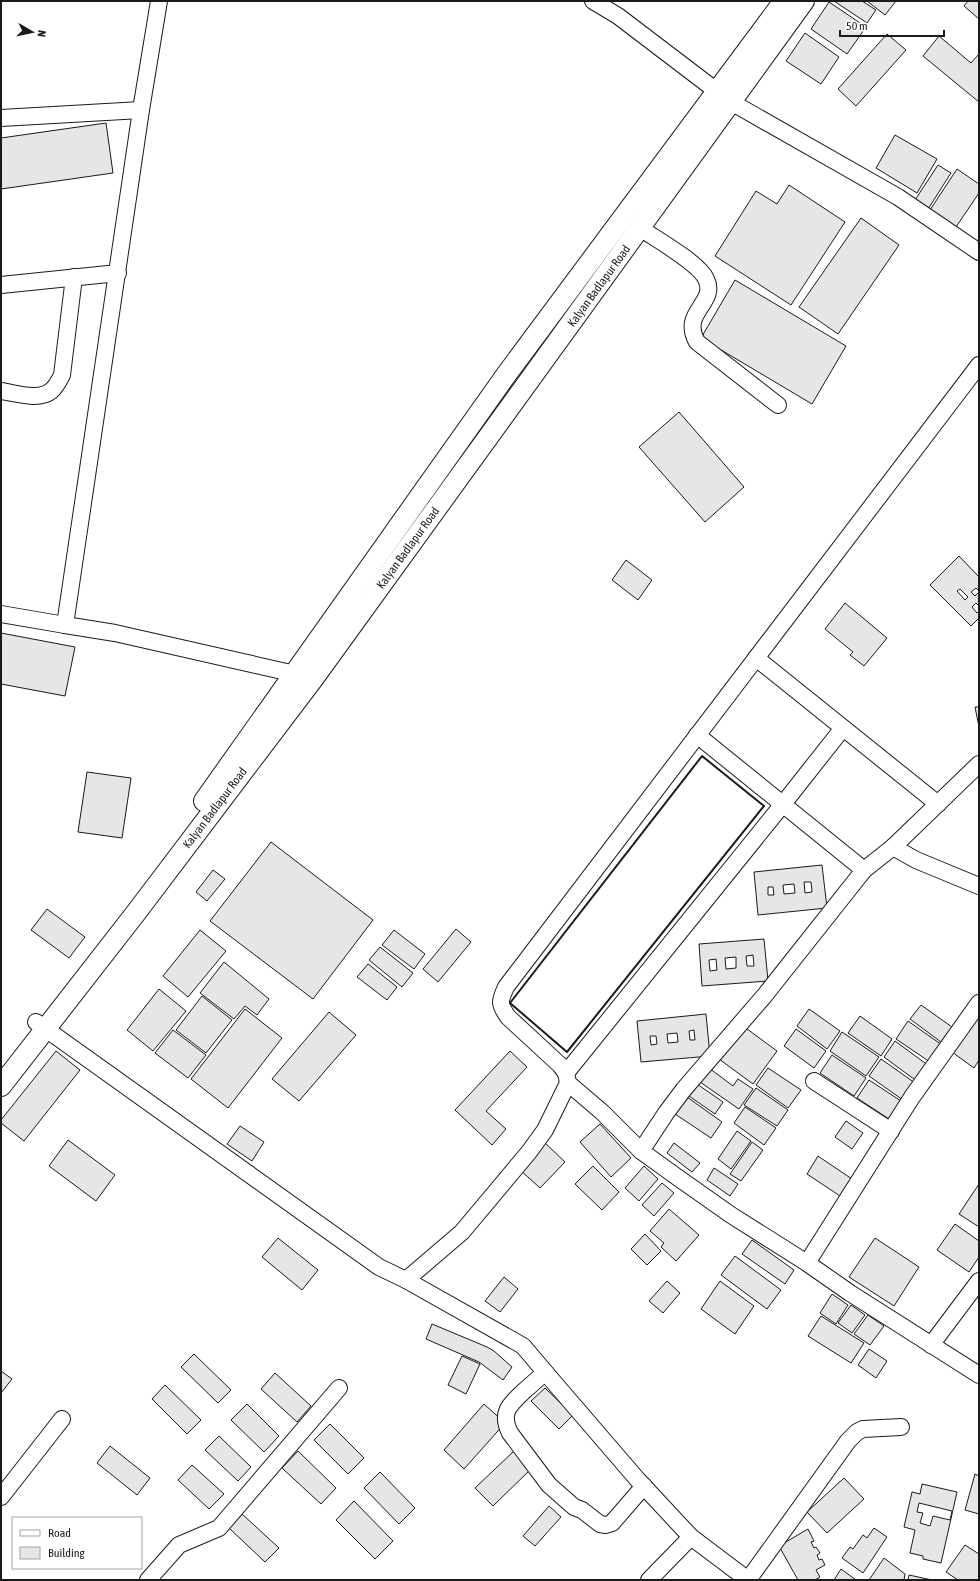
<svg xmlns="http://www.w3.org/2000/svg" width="980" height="1581" viewBox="0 0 980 1581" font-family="'Asap Condensed',sans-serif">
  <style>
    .building { fill: #e6e6e6; stroke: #1a1a1a; fill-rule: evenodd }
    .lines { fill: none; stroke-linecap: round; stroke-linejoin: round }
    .minor-casing { stroke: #1a1a1a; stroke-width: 18 }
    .major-casing { stroke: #1a1a1a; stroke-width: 22 }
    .minor { stroke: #fff; stroke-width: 16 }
    .major { stroke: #fff; stroke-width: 20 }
    .wall { stroke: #1a1a1a; stroke-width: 2 }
    .labels { text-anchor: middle; stroke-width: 3; stroke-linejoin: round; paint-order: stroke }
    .street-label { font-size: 12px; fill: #1a1a1a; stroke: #fff }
  </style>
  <rect width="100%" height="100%" fill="#fff"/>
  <g class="building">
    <polygon points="834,1 862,1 876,10 867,23"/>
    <polygon points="867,1 896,1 885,15"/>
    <polygon points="968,1 979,1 979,19 964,6"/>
    <polygon points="829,2 866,27 847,54 811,29"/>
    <polygon points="805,33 839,57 821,84 786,61"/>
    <polygon points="887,34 906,50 856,106 838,89"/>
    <polygon points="939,36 971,63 979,54 979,102 923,56"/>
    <polygon points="106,123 113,173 1,189 1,138"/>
    <polygon points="895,135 937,159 917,193 876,168"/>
    <polygon points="938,165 951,173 928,209 915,200"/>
    <polygon points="957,169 979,184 979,193 956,227 930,210"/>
    <polygon points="789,185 845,222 791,305 715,256 756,191 777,204"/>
    <polygon points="861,218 899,245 838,334 799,307"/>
    <polygon points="735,280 846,346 812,404 701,338"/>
    <polygon points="679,412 744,487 705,522 639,447"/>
    <path d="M 959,556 L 979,577 L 979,591 L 976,588 L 971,592 L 975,596 L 979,592 L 979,606 L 976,603 L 972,607 L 977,613 L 979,611 L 979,618 L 971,626 L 930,585 ZM 960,589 L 968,597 L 965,600 L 957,591 Z"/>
    <polygon points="626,560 652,580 638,600 612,580"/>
    <polygon points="845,603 887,638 864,666 850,655 853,652 825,629"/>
    <polygon points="1,633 75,647 65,696 1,684"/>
    <polygon points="975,707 979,707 979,727"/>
    <polygon points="87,772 131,778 122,838 78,832"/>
    <polygon points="271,842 373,920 313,999 210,921"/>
    <path d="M 822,865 L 827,908 L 758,915 L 754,872 ZM 804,882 L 811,882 L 812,892 L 805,893 ZM 794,884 L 795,893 L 784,894 L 783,885 ZM 768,887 L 773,887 L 774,895 L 768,895 Z"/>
    <polygon points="213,870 225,879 207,901 196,892"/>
    <polygon points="47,909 85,937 69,958 31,930"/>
    <polygon points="456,929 471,942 438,982 423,969"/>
    <polygon points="200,930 226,951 188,997 163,976"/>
    <polygon points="394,930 425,954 414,969 382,945"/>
    <path d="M 764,939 L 768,981 L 702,986 L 699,944 ZM 753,955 L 754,966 L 747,966 L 746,956 ZM 736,957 L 736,968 L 726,969 L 725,958 ZM 716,959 L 717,970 L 710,971 L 709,960 Z"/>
    <polygon points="380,947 413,973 402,987 369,960"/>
    <polygon points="224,962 269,999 257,1015 245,1006 234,1019 200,993"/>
    <polygon points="368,964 397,987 387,1000 357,977"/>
    <polygon points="159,989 186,1011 153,1051 127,1030"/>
    <polygon points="202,996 232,1020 206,1053 176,1030"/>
    <polygon points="921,1005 952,1027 941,1042 910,1019"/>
    <polygon points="245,1009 282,1038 228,1108 191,1079"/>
    <polygon points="809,1009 840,1031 827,1049 797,1026"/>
    <polygon points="329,1012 356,1035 299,1101 272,1079"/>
    <path d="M 706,1014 L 710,1056 L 641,1062 L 637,1021 ZM 694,1030 L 695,1040 L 690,1040 L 689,1031 ZM 677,1033 L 678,1042 L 668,1043 L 667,1034 ZM 650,1036 L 656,1036 L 657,1044 L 651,1045 Z"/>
    <polygon points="979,1014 979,1060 974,1068 952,1052"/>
    <polygon points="860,1016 892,1039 881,1056 848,1033"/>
    <polygon points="908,1021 942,1045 930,1062 896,1039"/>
    <polygon points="743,1026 777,1051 753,1084 719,1059"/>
    <polygon points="796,1029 826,1051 814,1068 784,1046"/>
    <polygon points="173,1030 206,1055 188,1078 155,1053"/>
    <polygon points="842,1032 879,1057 866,1076 830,1051"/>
    <polygon points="895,1041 929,1066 918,1082 884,1057"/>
    <polygon points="56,1051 80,1070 24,1141 1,1123 1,1120"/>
    <polygon points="510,1051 527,1067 486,1111 506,1129 492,1145 455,1110"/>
    <polygon points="832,1055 866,1078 854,1096 820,1073"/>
    <polygon points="881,1059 915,1083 903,1100 869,1076"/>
    <polygon points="709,1068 733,1086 738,1079 753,1089 739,1109 700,1082"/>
    <polygon points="768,1068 801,1090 788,1108 756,1085"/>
    <polygon points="869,1080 901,1101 889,1119 857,1098"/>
    <polygon points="697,1084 723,1102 715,1114 689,1096"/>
    <polygon points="756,1088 788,1110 777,1126 744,1105"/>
    <polygon points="687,1097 722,1122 711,1138 675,1114"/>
    <polygon points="745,1107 776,1128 764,1145 734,1123"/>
    <polygon points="846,1121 863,1133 852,1149 835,1137"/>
    <polygon points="600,1124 631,1158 611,1177 580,1142"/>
    <polygon points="240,1126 264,1142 252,1161 227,1144"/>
    <polygon points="737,1131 751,1141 731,1169 718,1159"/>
    <polygon points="68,1140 115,1175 96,1201 49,1166"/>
    <polygon points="543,1141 565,1162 540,1188 518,1168"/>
    <polygon points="752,1142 763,1150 741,1181 730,1174"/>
    <polygon points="674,1143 700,1163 692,1172 667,1153"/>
    <polygon points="818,1156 852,1179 840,1196 807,1174"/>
    <polygon points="593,1166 619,1192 602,1210 575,1184"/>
    <polygon points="644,1166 658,1179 639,1201 625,1188"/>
    <polygon points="714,1168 738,1184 730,1196 707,1180"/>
    <polygon points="662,1183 674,1193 654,1216 642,1205"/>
    <polygon points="979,1184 979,1227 959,1214"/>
    <polygon points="669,1209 699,1235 676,1261 661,1247 664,1243 650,1231"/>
    <polygon points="955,1224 979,1241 979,1257 969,1272 937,1250"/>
    <polygon points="645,1234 661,1251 647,1265 631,1249"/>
    <polygon points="278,1238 318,1270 302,1290 262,1257"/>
    <polygon points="875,1238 919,1267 894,1306 849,1277"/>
    <polygon points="752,1240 794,1270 785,1284 742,1254"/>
    <polygon points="735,1256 781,1290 767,1309 721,1275"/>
    <polygon points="504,1277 518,1289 500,1312 485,1301"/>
    <polygon points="667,1281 680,1293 663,1313 649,1301"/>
    <polygon points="720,1281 754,1306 735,1334 701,1309"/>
    <polygon points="832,1294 848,1305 836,1324 820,1313"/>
    <polygon points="851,1305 865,1315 852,1333 838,1323"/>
    <polygon points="868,1315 884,1326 870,1345 854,1334"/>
    <polygon points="821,1316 864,1343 851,1363 808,1336"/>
    <polygon points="432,1324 487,1347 494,1351 512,1367 503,1380 479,1362 426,1339"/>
    <polygon points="869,1349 887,1361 876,1378 858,1365"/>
    <polygon points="194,1354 231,1390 218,1403 181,1367"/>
    <polygon points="462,1356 480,1364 466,1394 448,1385"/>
    <polygon points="1,1371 12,1379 1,1393"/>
    <polygon points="275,1373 311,1406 297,1422 261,1389"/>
    <polygon points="165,1385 201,1420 187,1434 152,1399"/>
    <polygon points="545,1388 573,1415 559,1429 531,1401"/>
    <polygon points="247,1404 279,1436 264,1452 231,1420"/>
    <polygon points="484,1404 505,1423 464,1469 444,1450"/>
    <polygon points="330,1424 364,1458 348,1474 314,1440"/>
    <polygon points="219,1436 251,1467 238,1481 205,1450"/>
    <polygon points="110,1446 150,1478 137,1495 97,1463"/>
    <polygon points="298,1451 336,1488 321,1504 282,1468"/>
    <polygon points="514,1451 531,1469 493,1506 475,1488"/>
    <polygon points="192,1465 224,1494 209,1509 178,1480"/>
    <polygon points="380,1472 415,1508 399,1524 364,1488"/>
    <polygon points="975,1474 979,1476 979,1514 965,1510"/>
    <polygon points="844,1478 864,1499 827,1533 807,1512"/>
    <path d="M 922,1484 L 957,1492 L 941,1563 L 923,1559 L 923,1556 L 910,1553 L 915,1530 L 904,1527 L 912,1492 L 920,1494 ZM 919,1503 L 952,1511 L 950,1520 L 933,1516 L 930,1526 L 920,1523 L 923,1513 L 917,1512 Z"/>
    <polygon points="354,1501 393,1541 375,1559 336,1520"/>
    <polygon points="549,1506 561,1517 535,1546 523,1536"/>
    <polygon points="242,1514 279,1548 265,1562 229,1528"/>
    <polygon points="874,1528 887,1537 863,1573 842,1558 850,1547 853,1549 863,1535 867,1538"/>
    <polygon points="808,1529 814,1541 811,1542 814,1548 816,1547 820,1553 817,1555 819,1560 822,1559 825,1565 816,1570 820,1577 815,1580 798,1580 779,1546"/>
    <polygon points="965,1545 979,1554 979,1580 958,1580 946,1572"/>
    <polygon points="884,1558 905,1574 904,1580 869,1580"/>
    <polygon points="841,1569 856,1580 834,1580"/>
    <polygon points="909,1575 932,1580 908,1580"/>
  </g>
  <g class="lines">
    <defs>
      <g id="minor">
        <polyline points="159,1 141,110 65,625 115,633 304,676"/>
        <polyline points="593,1 618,16 731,102 898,197 979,252"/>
        <polyline points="1,118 141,110"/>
        <path d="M 640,228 C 656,239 699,263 706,279 C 718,303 680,312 697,342 L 778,405"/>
        <polyline points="1,285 118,273"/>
        <path d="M 1,391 C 15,393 39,401 51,391 C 56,387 59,381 62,375 L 74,277"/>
        <polyline points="1,614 65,625"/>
        <polyline points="756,658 938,804"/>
        <polyline points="697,735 864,870"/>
        <polyline points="893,847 916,860 979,886"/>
        <polyline points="36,1022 379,1267 406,1280 523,1346 545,1372 637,1479 691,1537 748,1580"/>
        <polyline points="566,1073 783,804 843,728"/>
        <polyline points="814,1081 891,1131"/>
        <polyline points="568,1083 602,1112 641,1151 677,1177 731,1215 807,1263 850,1293 979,1375"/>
        <polyline points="641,1151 666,1113 684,1089 765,995 864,870 893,847 979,764"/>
        <polyline points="807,1263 912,1097 979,1003"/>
        <path d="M 406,1280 L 462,1232 L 529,1152 L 545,1130 L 568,1083 L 566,1073 L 560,1065 L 508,1017 C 499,1004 499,1002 506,987 L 979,365"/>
        <polyline points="931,1345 979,1281"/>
        <path d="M 545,1372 C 538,1379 531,1385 524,1391 C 509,1405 500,1413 510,1433 L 549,1485 L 574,1507 L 582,1510 L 600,1524 L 606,1525 L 612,1523 L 644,1486"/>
        <polyline points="1,1497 62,1419"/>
        <polyline points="148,1580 179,1545 219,1528 339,1388"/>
        <polyline points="649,1580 691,1537"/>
        <polyline points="748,1580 848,1441 857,1432 863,1429 901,1427"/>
      </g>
      <g id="major">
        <polyline points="204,801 506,375 784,1"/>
        <polyline points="1,1086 135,914 313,679 804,1"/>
      </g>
    </defs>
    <use href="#minor" class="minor-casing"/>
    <use href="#major" class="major-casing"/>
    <use href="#minor" class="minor"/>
    <use href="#major" class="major"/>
    <polygon class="wall" points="702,756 764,806 567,1052 510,1003"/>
  </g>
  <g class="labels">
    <g class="street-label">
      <text transform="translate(599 286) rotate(-54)" y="4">Kalyan Badlapur Road</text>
      <text transform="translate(408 548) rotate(-54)" y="4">Kalyan Badlapur Road</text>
      <text transform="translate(215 808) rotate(-53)" y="4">Kalyan Badlapur Road</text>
    </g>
  </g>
  <rect width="980" height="1581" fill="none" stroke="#1a1a1a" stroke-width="4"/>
  <rect x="12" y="1517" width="130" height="52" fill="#ffffff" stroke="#a3a3a3"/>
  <rect x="20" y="1530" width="20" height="6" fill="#ffffff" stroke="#a3a3a3"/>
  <text x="48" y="1537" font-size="12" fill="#1a1a1a">Road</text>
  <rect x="20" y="1547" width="20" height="12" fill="#e6e6e6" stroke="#a3a3a3"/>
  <text x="48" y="1557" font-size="12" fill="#1a1a1a">Building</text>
  <g transform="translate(32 32) rotate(99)" stroke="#ffffff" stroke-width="3" paint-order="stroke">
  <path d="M0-3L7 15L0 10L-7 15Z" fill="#1a1a1a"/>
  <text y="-6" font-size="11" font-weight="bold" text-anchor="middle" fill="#1a1a1a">N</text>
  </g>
  <path d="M840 30v6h104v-6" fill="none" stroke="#1a1a1a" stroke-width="2"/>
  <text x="846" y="30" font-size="12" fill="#1a1a1a" stroke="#ffffff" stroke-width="3" paint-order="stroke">50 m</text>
</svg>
